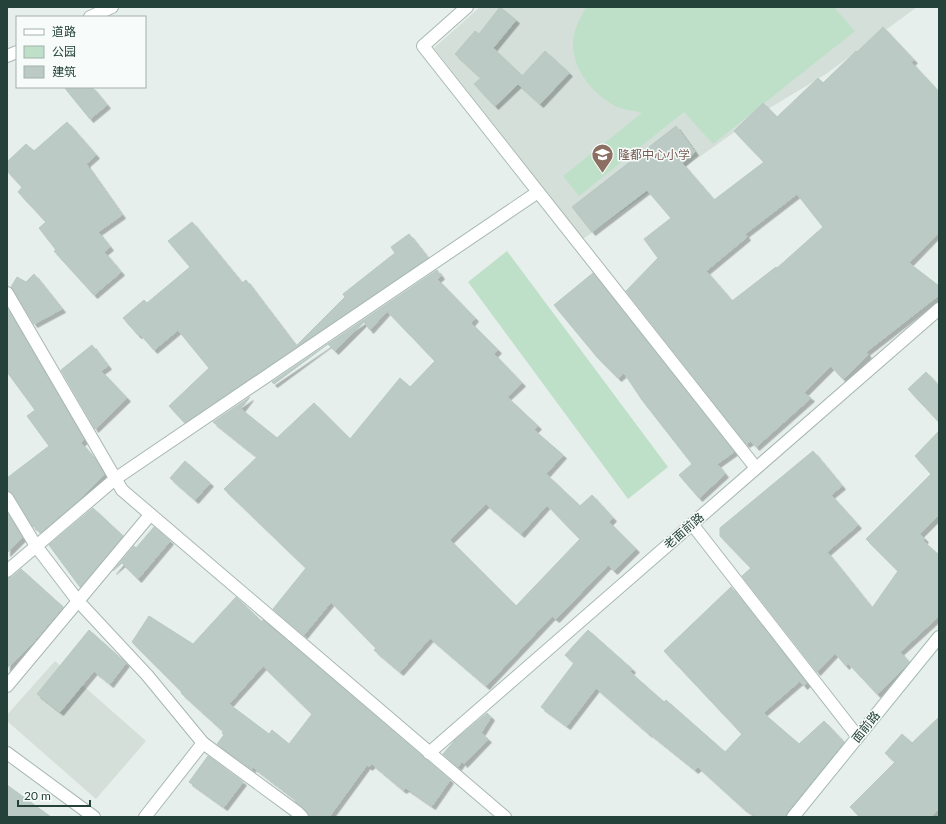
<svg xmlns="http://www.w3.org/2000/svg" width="946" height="824" viewBox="0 0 946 824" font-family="Lato,'Noto Sans SC',sans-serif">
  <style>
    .built { fill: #d4dfda }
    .green { fill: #bfe0c8 }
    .building { fill: #bbcac4; stroke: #b8c9c2; fill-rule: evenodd; filter: url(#shadow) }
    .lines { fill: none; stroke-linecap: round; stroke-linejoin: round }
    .street-casing { stroke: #a8b8b2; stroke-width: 14 }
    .secondary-casing { stroke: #a4bbb3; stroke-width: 14 }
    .street { stroke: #fff; stroke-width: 12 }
    .secondary { stroke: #fff; stroke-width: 12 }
    .labels { text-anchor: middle; stroke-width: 3; stroke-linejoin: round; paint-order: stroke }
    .education-label { font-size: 12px; fill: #785e54; stroke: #f7fbf9; text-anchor: start }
    .street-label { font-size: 12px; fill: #24423a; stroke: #f7fbf9 }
  </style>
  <defs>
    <filter id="shadow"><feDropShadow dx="3.5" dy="3.5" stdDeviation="0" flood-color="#0004"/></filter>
  </defs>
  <rect width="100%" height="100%" fill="#e6efeb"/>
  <g class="built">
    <polygon points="480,7 917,7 826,74 763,112 583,239 434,48"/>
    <polygon points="55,661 146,741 96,799 7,721 7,715"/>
  </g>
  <g class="green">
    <path d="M 586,7 L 834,7 L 855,31 L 713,144 L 684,112 L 579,196 L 563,176 L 642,113 C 633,110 623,110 615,106 C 592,93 572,69 573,42 C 574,29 580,18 586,7 Z"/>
    <polygon points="507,251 668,467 628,499 468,282"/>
  </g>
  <g class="building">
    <polygon points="500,7 516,20 493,48 522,76 545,51 569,73 540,104 518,84 495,106 474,84 481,78 455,54 475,31 479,34"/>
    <path d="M 883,27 L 914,60 L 911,62 L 939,92 L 939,232 L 909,263 L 939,286 L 939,295 L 866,352 L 868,355 L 843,379 L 831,366 L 804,393 L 811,398 L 756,447 L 751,441 L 746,444 L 626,291 L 658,258 L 644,239 L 671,218 L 647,190 L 592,232 L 572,207 L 676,126 L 695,152 L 682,163 L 714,200 L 764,162 L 734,131 L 763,103 L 777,117 L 818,78 L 823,83 L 856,51 L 857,52 ZM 797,194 L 823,227 L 777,268 L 776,267 L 732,301 L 706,271 L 747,237 L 745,234 Z"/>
    <polygon points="64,87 92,87 107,105 90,119"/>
    <polygon points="67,122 96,155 86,164 122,215 98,232 110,247 104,252 121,272 94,295 54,251 56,250 39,228 46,222 18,192 22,187 7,171 7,162 26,144 34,151"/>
    <polygon points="192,222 242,283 246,280 296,346 345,297 343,294 395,253 391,247 409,234 428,258 185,423 169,406 209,368 178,330 154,350 140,334 138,335 123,318 144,300 147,303 190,267 168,241"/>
    <path d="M 437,270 L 441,276 L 437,279 L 475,318 L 471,323 L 498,350 L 494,354 L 522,383 L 507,397 L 538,426 L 534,430 L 563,455 L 546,474 L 580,506 L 592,495 L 613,518 L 609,522 L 636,549 L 614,571 L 608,565 L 556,619 L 552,616 L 486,686 L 430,638 L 400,672 L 374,650 L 376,648 L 331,602 L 304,635 L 273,609 L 306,568 L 224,489 L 257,457 L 213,422 L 250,397 L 241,409 L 277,438 L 314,403 L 350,439 L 400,378 L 410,387 L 435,361 L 387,311 L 370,330 L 364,322 L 335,351 L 328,344 L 274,384 L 272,382 ZM 486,504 L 521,534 L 547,505 L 580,539 L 516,606 L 450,540 Z"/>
    <polygon points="593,273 734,452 717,464 725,474 699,498 679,475 692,464 642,400 624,373 618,378 597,357 554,305"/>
    <polygon points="34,274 62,309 34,324 11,287 17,277 26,282"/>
    <polygon points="7,308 84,440 81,443 94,457 104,475 82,497 40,533 34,526 33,527 13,494 7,491 7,478 49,446 27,416 35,410 7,372"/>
    <polygon points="92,345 108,366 101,371 127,398 95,429 61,370"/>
    <polygon points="926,372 939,386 939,422 908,389"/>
    <polygon points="939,431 939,515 920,534 925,539 923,541 939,555 939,616 900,652 909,662 903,669 877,694 848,663 846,666 835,653 817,672 742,576 751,568 720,536 720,528 813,451 842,486 831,495 858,525 827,552 872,608 898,571 866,539 931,474 915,456"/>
    <polygon points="185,461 210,483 195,500 170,478"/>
    <polygon points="93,508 123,536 80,587 49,545"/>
    <polygon points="7,512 22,538 7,553"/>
    <polygon points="154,527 170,541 138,579 122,563 113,571 134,546 136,548"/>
    <polygon points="21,569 63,607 30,646 7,668 7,578 12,577"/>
    <polygon points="731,587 807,683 804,686 800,681 763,713 799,744 824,721 844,742 787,812 786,817 756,817 742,807 698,767 695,770 649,733 649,734 596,688 567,726 541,707 574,663 565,655 588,630 632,669 630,672 664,702 666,700 725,752 742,734 664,651"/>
    <path d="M 236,597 L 262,622 L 263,620 L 450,780 L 432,806 L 406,788 L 403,790 L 372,764 L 369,767 L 367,765 L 329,817 L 309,817 L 307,812 L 295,801 L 296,800 L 253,767 L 252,769 L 217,744 L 224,735 L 222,733 L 224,732 L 181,693 L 182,692 L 132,642 L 149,616 L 193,644 ZM 263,666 L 312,714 L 289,744 L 272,730 L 269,734 L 229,704 Z"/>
    <polygon points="89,630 126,663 110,684 94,671 60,712 37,694"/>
    <polygon points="487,713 491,717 481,733 488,739 464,764 462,761 458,767 443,754 455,740"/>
    <polygon points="939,717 939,809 931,817 860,817 850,807 895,762 885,753 902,734 912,743"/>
    <polygon points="208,756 243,782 224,807 189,782"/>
    <polygon points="7,785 51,817 7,817"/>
  </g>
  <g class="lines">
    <defs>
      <g id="street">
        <polyline points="467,7 423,46 756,468"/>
        <polyline points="90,17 112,7"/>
        <polyline points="7,56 17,52"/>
        <polyline points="7,293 122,490 505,817"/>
        <polyline points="7,498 36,546 78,601 147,675 203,743 297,812 302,817"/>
        <polyline points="692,524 858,737"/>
        <polyline points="7,571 115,479 538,192"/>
        <polyline points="7,686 150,515"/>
        <polyline points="7,753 94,817"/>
        <polyline points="429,753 939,309"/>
        <polyline points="145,817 203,743"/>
      </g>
      <polyline id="secondary" points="793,817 939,637"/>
    </defs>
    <use href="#street" class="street-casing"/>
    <use href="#secondary" class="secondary-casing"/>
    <use href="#street" class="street"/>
    <use href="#secondary" class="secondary"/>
  </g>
  <defs>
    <symbol id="school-pin" viewBox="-11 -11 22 30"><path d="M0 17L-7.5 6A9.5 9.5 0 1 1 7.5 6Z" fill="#8d6e63" stroke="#f7fbf9"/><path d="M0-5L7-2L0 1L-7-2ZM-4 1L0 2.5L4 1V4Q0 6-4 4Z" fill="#fff"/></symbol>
  </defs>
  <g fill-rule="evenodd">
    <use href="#school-pin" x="590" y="142" width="25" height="34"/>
  </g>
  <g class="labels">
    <g class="education-label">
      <text x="618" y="159">隆都中心小学</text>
    </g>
    <g class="street-label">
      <text transform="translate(684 531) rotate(-41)" y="4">老面前路</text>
      <text transform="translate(866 727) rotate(-51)" y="4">面前路</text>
    </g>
  </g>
  <rect width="946" height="824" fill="none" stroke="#24423a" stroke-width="16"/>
  <rect x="16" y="16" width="130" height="72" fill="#f7fbf9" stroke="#a3b1ad"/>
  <rect x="24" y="29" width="20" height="6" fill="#ffffff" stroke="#a3b1ad"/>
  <text x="52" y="36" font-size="12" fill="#24423a">道路</text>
  <rect x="24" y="46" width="20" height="12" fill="#bfe0c8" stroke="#a3b1ad"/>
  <text x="52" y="56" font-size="12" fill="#24423a">公园</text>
  <rect x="24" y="66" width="20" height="12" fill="#bbcac4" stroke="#a3b1ad"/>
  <text x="52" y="76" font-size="12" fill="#24423a">建筑</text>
  <path d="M18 800v6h72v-6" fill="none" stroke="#24423a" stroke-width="2"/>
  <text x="24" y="800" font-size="12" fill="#24423a" stroke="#f7fbf9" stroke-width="3" paint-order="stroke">20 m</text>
</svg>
